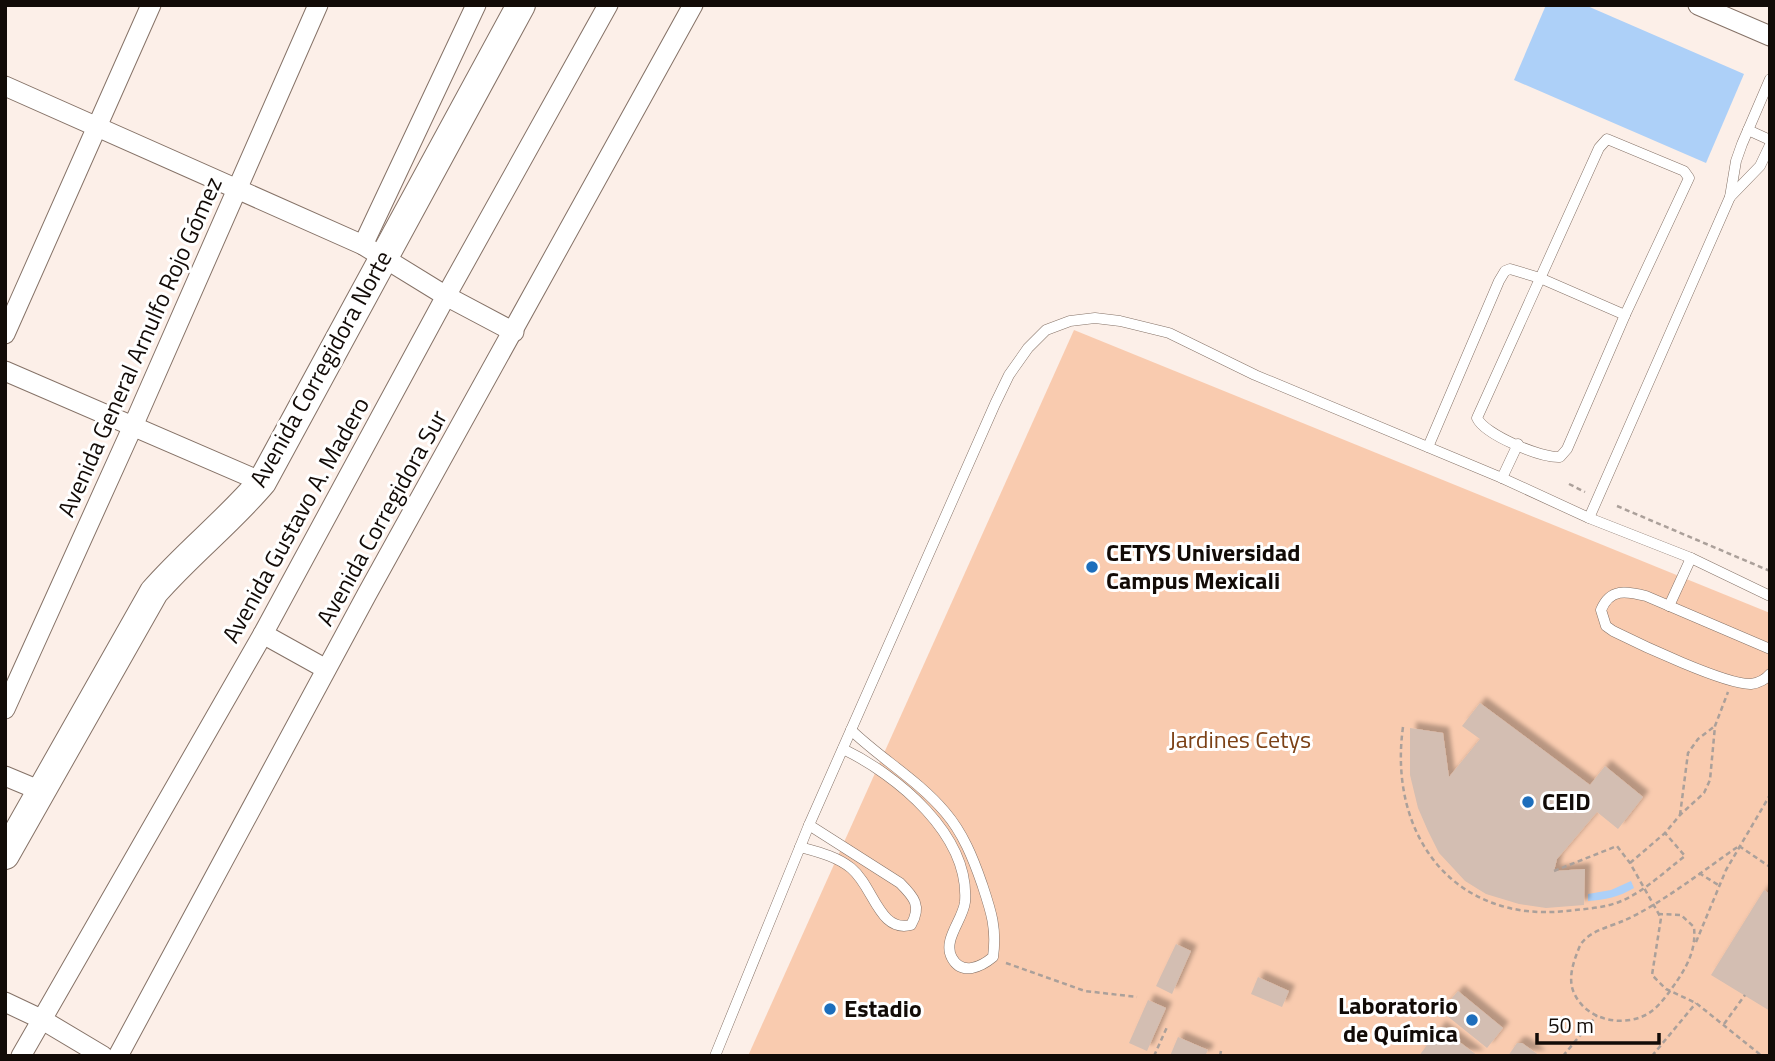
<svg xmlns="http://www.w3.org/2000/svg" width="1775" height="1061" viewBox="0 0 1775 1061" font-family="'Titillium Web',sans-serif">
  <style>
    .green { fill: #f9cbaf }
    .water { fill: #add0f8 }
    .building { fill: #d3beb2; filter: url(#shadow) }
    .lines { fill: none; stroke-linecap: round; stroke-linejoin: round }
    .lane-casing { stroke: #857267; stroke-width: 11 }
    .street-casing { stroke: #857267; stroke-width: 21 }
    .secondary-casing { stroke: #857267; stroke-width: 30 }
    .path { stroke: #aba09a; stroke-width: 2.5; stroke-dasharray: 5 3.5; stroke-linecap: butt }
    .lane { stroke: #fff; stroke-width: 10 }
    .street { stroke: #fff; stroke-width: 19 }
    .secondary { stroke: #fff; stroke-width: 28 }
    .poi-dot { fill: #1d6ebc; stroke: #fff; stroke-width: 2.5 }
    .labels { text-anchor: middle; stroke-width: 6; stroke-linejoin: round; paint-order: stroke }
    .street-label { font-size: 24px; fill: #120b07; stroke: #fff }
    .poi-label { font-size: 24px; font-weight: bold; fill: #120b07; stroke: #fff; text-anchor: start }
    .park-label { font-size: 24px; fill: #7c4116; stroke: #fff }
  </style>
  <defs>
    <filter id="shadow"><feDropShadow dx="6" dy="-6" stdDeviation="2" flood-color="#0004"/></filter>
  </defs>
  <rect width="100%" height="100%" fill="#fcefe8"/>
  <polygon class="green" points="1074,330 1770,613 1769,1056 748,1056"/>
  <g class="water">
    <polygon points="1546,5 1585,5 1744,74 1706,163 1514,80"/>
    <path d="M 1631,881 L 1634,888 C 1619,897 1605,900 1588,901 L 1588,894 L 1611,890 Z"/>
  </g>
  <g class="building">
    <polygon points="1480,703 1590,785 1605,766 1643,797 1618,829 1597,812 1557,859 1554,871 1585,869 1584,905 1546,908 1519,904 1486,894 1465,881 1454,869 1439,853 1428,831 1418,808 1410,775 1410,728 1443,733 1449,777 1480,739 1462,726"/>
    <polygon points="1764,890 1770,894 1770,1011 1711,975"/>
    <polygon points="1176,944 1191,951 1172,994 1156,986"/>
    <polygon points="1258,977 1289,991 1282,1007 1251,994"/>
    <polygon points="1458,991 1503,1028 1487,1048 1441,1011"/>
    <polygon points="1148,1000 1166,1008 1147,1051 1129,1043"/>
    <polygon points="1440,1027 1478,1056 1419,1056"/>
    <polygon points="1178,1037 1208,1050 1205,1056 1170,1056"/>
    <polygon points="1517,1043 1522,1043 1540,1056 1508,1056"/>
  </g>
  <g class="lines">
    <defs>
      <g id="lane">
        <polyline points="1748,130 1770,140"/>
        <path d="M 1607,139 L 1684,171 L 1689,178 L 1625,315 L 1567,449 L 1560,457 C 1541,458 1485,435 1477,418 L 1599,148 Z"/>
        <polyline points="1730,197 1760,166 1770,145"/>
        <polyline points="1428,447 1499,281 1505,271 1510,269 1540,278 1625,315"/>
        <polyline points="1502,478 1518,444"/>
        <polyline points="1589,518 1730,197 1736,161 1742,144 1770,79"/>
        <polyline points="1669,606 1691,558"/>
        <path d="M 1770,649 L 1646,596 C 1626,591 1610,588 1601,610 L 1606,626 L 1613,631 C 1639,644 1726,685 1751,684 C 1758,683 1765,680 1770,674"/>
        <path d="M 843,749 C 897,775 970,835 965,902 C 963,920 942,940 952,958 C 962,976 981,967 993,957 C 997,928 991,911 982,884 C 973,858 963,833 945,812 C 918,780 881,759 851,730"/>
        <path d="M 800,847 C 818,852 836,856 851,868 C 874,887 879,933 911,925 C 922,906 914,897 900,883 L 809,825"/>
        <polyline points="715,1056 809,825 995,404 1009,375 1028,348 1046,330 1070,321 1095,318 1120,321 1169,333 1255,375 1502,478 1589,518 1691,558 1770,596"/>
      </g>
      <g id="street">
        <polyline points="1698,5 1770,36"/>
        <polyline points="5,86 363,245 446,296 514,332"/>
        <polyline points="363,245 476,5"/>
        <polyline points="5,334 151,5"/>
        <polyline points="5,371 262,482"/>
        <polyline points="263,634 326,669"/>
        <polyline points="5,709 133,426 318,5"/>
        <polyline points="5,776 41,791"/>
        <polyline points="5,1002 41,1019 103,1056"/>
        <polyline points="21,1056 263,634 446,296 608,5"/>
        <polyline points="118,1056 367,594 693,5"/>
      </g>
      <path id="secondary" d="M 5,855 L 154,592 C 188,553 229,521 262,482 L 521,5"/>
    </defs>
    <use href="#lane" class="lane-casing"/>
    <use href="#street" class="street-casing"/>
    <use href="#secondary" class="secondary-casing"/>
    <g class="path">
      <polyline points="1569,484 1585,492"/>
      <polyline points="1617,506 1770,571"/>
      <polyline points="1768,621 1770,621"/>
      <path d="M 1403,727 C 1388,834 1453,923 1566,911 C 1584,909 1603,908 1619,902 C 1644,892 1664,872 1685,856 L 1665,833"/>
      <polyline points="1680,815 1688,753 1698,739 1715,726"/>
      <polyline points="1739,846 1770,867"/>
      <polyline points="1630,863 1665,833 1680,815 1704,793 1710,780 1715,726 1728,692"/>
      <polyline points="1554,871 1617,846 1630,863 1661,918 1652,975 1666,989 1696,1003 1762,1056"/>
      <polyline points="1699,873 1720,886"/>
      <path d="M 1658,914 L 1681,915 L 1694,927 C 1696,948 1689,963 1677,981 C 1670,991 1660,1006 1649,1013 C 1625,1028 1588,1021 1575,995 C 1567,980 1573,963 1579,948 C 1585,932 1609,927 1623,921 C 1660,905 1705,869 1739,846"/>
      <polyline points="1696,942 1726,870 1770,795"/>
      <polyline points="1006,963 1085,991 1137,997"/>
      <polyline points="1724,1024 1745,995"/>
      <polyline points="1154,1056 1167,1027"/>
      <polyline points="1220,1056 1221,1051"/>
      <polyline points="1563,1056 1597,1015"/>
      <polyline points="1652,1056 1696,1003"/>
    </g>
    <use href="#lane" class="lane"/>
    <use href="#street" class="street"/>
    <use href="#secondary" class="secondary"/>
  </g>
  <g class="poi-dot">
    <circle cx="1092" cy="567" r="7"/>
    <circle cx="1528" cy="802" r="7"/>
    <circle cx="830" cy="1009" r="7"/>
    <circle cx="1472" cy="1020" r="7"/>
  </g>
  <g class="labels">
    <g class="street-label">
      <text transform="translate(140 347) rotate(-66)" y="8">Avenida General Arnulfo Rojo Gómez</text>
      <text transform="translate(321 369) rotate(-61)" y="8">Avenida Corregidora Norte</text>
      <text transform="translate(382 518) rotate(-61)" y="8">Avenida Corregidora Sur</text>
      <text transform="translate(296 520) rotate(-61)" y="8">Avenida Gustavo A. Madero</text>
    </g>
    <g class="poi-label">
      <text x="1106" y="561">CETYS Universidad<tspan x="1106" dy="28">Campus Mexicali</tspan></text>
      <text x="1542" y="810">CEID</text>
      <text x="1458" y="1014" text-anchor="end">Laboratorio<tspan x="1458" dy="28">de Química</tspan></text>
      <text x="844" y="1017">Estadio</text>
    </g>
    <g class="park-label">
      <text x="1240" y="748">Jardines Cetys</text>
    </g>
  </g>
  <rect width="1775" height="1061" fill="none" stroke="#120b07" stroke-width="14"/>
  <path d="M1537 1033v10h122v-10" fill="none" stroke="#120b07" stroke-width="3.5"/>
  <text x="1548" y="1033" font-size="21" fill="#120b07" stroke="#ffffff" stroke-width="5" paint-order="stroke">50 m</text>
</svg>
